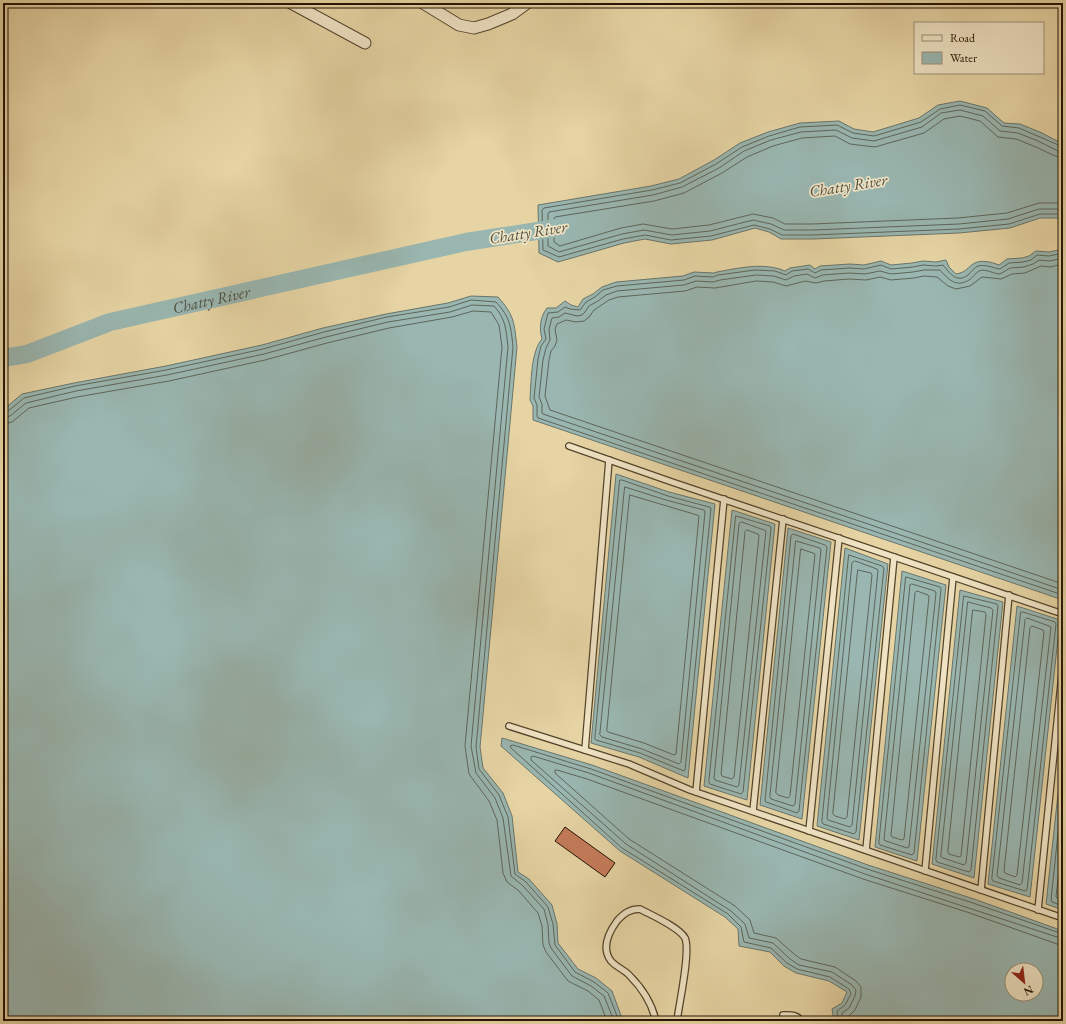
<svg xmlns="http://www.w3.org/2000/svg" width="1066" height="1024" viewBox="0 0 1066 1024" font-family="'EB Garamond',serif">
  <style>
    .water { fill: #99b6b0; stroke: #69756b; fill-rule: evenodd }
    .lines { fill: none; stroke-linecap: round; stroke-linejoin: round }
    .shore { stroke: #5e655a; stroke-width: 1 }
    .river { stroke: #99b6b0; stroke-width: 18 }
    .building { fill: #c47b5a; stroke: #221403 }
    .service-casing { stroke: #53442b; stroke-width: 8 }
    .minor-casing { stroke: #53442b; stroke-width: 13 }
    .service { stroke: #efe3c4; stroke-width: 5.5 }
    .minor { stroke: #efe3c4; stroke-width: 11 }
    .labels { text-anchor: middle; stroke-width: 3.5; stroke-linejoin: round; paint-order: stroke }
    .water-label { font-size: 16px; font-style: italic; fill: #4c4d40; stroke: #efe3c4 }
  </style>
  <rect width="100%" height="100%" fill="#e6d4a4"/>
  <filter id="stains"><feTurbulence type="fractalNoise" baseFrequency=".005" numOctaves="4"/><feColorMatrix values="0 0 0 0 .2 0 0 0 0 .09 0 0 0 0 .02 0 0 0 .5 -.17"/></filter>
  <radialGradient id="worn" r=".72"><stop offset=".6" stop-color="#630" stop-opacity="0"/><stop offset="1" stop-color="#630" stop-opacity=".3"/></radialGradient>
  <g class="water">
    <polygon points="960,101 987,108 1004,123 1020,124 1042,133 1063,144 1063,218 1040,218 1010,228 959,233 813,239 781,239 769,232 755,228 712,240 671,244 645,239 624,243 558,262 539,253 538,205 651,186 679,179 714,160 740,143 768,132 800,123 839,121 854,129 873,132 919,118 938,105"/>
    <path d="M 1063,249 L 1063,545 L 1061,549 L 1063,551 L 1063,600 L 533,420 L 533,406 L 530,400 C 531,383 531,351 542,339 C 539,328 540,317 547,308 L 556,308 L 565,301 L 571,305 L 578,307 L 583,299 L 593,294 L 602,287 L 616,282 L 683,276 L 694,272 L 714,273 L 717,272 C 739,268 764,262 785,271 L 790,268 L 810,265 L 815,269 L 820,266 L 850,264 L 864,265 L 881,261 L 891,265 L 912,263 L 923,261 L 936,262 L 946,260 L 949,267 L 956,274 C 966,272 965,270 973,264 C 981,259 991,262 999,265 L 1007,259 L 1022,258 L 1029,256 L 1036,251 L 1049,252 Z"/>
    <path d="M 471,296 L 498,297 C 515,316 514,323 517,347 L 480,747 L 483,768 L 503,793 L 512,816 L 518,872 L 529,879 L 552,905 L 557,924 L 558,943 L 578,969 L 596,978 L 612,991 L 623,1021 L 3,1021 L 3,410 L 22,394 L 74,383 L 166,366 L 262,345 L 323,328 L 386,314 L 448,303 Z"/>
    <polygon points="616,474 669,492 715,504 688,778 639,757 591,743"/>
    <polygon points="732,510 775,524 747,800 704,786"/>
    <polygon points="788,528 831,542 802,819 760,805"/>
    <polygon points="845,548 888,564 859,840 817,826"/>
    <polygon points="902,571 946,585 917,861 875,847"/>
    <polygon points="960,590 1003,602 974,878 932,864"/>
    <polygon points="1017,606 1060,620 1030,897 988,884"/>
    <path d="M 502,738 L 592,765 L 868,865 L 974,899 L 1063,931 L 1063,1021 L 834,1021 L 832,1009 L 842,1003 L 847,992 L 829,981 L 796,973 L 784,966 L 770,952 L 739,946 L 738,929 L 725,917 L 620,851 L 501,746 ZM 1012,970 L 1036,970 L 1036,994 L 1012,994 Z"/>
    <polygon points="1063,748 1063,910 1046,904"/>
  </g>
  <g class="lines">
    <g class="shore">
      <polyline points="1063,147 1019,128 1002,126 985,111 960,105 940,109 921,122 874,136 853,133 837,125 800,127 769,136 742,147 716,164 680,183 652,190 544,208 542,210 543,250 559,257 623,239 645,235 671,240 711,236 754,225 770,229 782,235 813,235 959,229 1009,224 1040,214 1063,214"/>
      <polyline points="1063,152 1058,151 1038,141 1018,133 1000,131 983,116 960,110 941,113 922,127 874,141 852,138 836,130 801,132 771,140 744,151 719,168 682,187 653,195 549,212 548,214 548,246 559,252 622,234 644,230 672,235 710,231 753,220 771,224 784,230 813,230 959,224 1008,219 1039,209 1063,209"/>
      <polyline points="1063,158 1055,156 1036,147 1016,139 998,137 980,121 960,116 944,119 924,133 875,147 850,144 835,136 802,138 773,146 747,157 722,173 684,193 654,201 555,217 554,219 554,242 560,246 621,228 643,224 672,229 709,225 753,214 773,218 785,224 812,224 958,218 1007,213 1039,203 1063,203"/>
      <path d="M 1063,253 L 1049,256 L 1037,255 L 1031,260 L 1023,262 L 1009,263 L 1000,269 C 992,268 986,264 978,266 C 974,268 971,272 968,275 C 956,284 949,272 943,265 L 936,266 L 923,265 L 913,267 L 891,269 L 881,265 L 864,269 L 850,268 L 821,270 L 815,273 L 808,269 L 792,271 L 786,275 L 775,271 L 755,270 L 718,275 L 713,277 L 695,276 L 684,280 L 617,286 L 603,290 L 595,297 L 586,302 L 580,310 L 570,309 L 565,307 L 558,312 L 548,313 L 544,329 L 546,339 L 541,346 L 538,359 L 534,398 L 537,405 L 537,416 L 538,418 L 1063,595"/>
      <path d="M 1063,258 L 1050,261 L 1039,260 L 1033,264 L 1024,267 L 1010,268 L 1000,274 C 993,274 986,268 979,271 C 975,273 973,278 969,280 C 956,288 948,279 940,270 L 924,270 L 913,272 L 891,274 L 880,271 L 865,274 L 849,273 L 823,275 L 815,278 L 807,274 L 794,276 L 786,280 L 774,276 L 756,275 L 720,280 L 713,282 L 696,281 L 684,285 L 617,291 L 606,295 L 598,301 L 589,306 L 585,312 L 582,315 L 577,316 L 565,313 L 559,317 L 552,318 L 549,329 L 550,340 L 546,348 L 543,360 L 539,397 L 542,404 L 542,413 L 543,414 L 1063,590"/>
      <polyline points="1063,264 1050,267 1041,266 1025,273 1012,274 1001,279 982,277 970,286 956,289 948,286 937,277 924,276 914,278 891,280 880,277 866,280 849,279 824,281 816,283 805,281 786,286 773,282 756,281 715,288 697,287 685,291 618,297 609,300 594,310 589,317 584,321 576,322 566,320 557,324 555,329 557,340 555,346 551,351 549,360 545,396 550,410 1063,584"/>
      <path d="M 3,413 L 7,412 L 24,398 L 75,386 L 166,370 L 263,349 L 324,332 L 387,317 L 449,307 L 471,300 L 496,302 C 510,317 511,327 513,347 L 476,747 L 479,769 L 499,795 L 508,817 L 515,874 L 526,882 L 548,907 L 553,924 L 555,945 L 575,972 L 594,982 L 608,993 L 619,1021"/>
      <path d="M 3,418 L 10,416 L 26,403 L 76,391 L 167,375 L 264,354 L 326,337 L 388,322 L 450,312 L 472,305 L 494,306 C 506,319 506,330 508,347 L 471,746 L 476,773 L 495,798 L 503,818 L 511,876 L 523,886 L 544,909 L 548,925 L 549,943 L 551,948 L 572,976 L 591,986 L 604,996 L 614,1021"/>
      <polyline points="3,424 12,422 29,408 77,397 169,381 265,360 327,343 389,328 452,317 473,311 491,312 499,325 502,347 465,746 469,774 489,801 497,820 503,873 507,882 519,891 538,913 542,926 543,945 546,952 568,981 588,991 599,1000 607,1021"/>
      <polygon points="620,480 622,480 668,496 709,507 711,508 685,770 684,771 640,753 596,740 595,739"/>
      <polygon points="625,487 666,500 704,510 705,512 681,762 679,764 642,749 602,737 600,735"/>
      <polygon points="630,495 697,515 699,516 676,754 674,755 644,743 608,732 607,731"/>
      <polygon points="736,516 770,526 771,528 743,792 741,794 710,784 709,782"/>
      <polygon points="742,522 764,530 766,531 739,785 737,787 715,780 714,778 739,524"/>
      <polygon points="747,530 758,534 759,536 734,777 732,779 722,776 721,774 745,532"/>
      <polygon points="793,534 825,545 827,547 799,811 797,813 766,802 765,801 791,536"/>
      <polygon points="796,541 820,548 821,550 795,804 793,806 771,799 770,797"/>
      <polygon points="801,549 813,553 815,554 790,796 788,798 778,795 776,793"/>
      <polygon points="849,555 882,566 884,568 856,832 854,834 823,824 822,822"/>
      <polygon points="855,561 877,569 878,571 852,825 850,827 828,820 827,818 852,563"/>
      <polygon points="858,570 871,573 872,575 847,817 845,819 835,816 833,814"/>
      <polygon points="906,577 940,587 941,589 914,853 912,855 880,845 879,843"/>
      <polygon points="912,584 935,591 936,593 909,847 907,848 886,841 884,840 910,585"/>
      <polygon points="917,591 928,595 929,597 904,839 902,840 892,837 891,835 915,593"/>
      <polygon points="964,596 997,604 998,606 971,870 969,872 937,862 936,860"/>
      <polygon points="968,602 991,608 993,610 966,863 964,865 943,858 941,857"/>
      <polygon points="973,610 985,612 986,615 961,856 959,857 949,854 948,852"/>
      <polygon points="1021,612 1023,612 1055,622 1056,624 1027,890 1025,891 993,881 992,879"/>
      <polygon points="1027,618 1049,626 1051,627 1022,883 1020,885 999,878 997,876 1025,620"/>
      <polygon points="1032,626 1043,630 1044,632 1017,875 1015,877 1005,873 1004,871 1030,628"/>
      <polyline points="1063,786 1051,900 1052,902 1063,906"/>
      <polyline points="1063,833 1056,897 1057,898 1063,900"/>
      <polyline points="838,1021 837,1011 845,1005 851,994 849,989 830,977 797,969 787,963 771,948 744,942 741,927 728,914 622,848 511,748 510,746 513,745 591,769 867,869 973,903 1063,934"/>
      <polyline points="843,1021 842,1013 849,1008 855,996 856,990 852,985 832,972 799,965 790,959 773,943 749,938 745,924 731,911 626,844 531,760 531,757 533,756 589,773 865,874 1063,939"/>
      <polyline points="849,1021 849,1016 855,1010 861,997 861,987 856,981 835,967 801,959 794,954 776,938 754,933 750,920 735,906 629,839 555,773 555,770 557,770 587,779 863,879 970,913 1057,944 1063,945"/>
    </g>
    <path class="river" id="s1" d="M 3,358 L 27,354 L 110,322 L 466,242 L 563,227"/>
  </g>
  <polygon class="building" points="565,827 615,863 605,877 555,841"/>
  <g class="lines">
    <defs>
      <g id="service">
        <polyline points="569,446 672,482 1063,614"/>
        <polyline points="509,726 629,764 690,790 1063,918"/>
        <polyline points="585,750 609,460"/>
        <polyline points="696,792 724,499"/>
        <polyline points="753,811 783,519"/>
        <polyline points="809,831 839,538"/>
        <polyline points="866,850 894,557"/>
        <polyline points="925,871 953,577"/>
        <polyline points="981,890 1009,595"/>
        <polyline points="1038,910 1063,664"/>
        <path d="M 783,1015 C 790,1015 797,1014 801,1021"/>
        <path d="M 656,1021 C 652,1004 642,988 630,976 C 625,970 616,967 611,961 C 601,948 609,932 617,921 C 624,913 630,909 640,909 C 651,915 679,927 685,938 C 691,951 679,1004 677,1021"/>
      </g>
      <g id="minor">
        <polyline points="291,3 365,43"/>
        <polyline points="423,3 459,25 474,28 488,24 512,14 527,3"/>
      </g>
    </defs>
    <use href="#service" class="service-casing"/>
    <use href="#minor" class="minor-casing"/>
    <use href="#service" class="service"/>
    <use href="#minor" class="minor"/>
  </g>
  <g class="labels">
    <g class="water-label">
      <text transform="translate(848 185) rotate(-9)" y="6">Chatty River</text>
      <text transform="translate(528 232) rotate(-9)" y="6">Chatty River</text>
      <text dy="6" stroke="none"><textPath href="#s1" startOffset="217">Chatty River</textPath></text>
    </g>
  </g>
  <rect width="1066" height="1024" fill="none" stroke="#e6d4a4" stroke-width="16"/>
  <rect x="4" y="4" width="1058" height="1016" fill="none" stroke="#221403" stroke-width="2"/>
  <rect x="8" y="8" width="1050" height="1008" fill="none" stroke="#221403"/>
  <rect x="914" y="22" width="130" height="52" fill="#efe3c4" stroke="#9d9077"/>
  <rect x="922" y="35" width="20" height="6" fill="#efe3c4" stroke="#9d9077"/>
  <text x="950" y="42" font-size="12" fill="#221403">Road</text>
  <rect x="922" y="52" width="20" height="12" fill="#99b6b0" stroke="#9d9077"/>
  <text x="950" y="62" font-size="12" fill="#221403">Water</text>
  <g transform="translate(1024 982) rotate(152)"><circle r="19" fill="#efe3c4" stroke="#9d9077"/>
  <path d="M0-3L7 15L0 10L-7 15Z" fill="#8f2418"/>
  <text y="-6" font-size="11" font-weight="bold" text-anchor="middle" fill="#221403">N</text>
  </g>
  <rect width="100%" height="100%" filter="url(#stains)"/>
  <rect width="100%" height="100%" fill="url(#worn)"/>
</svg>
